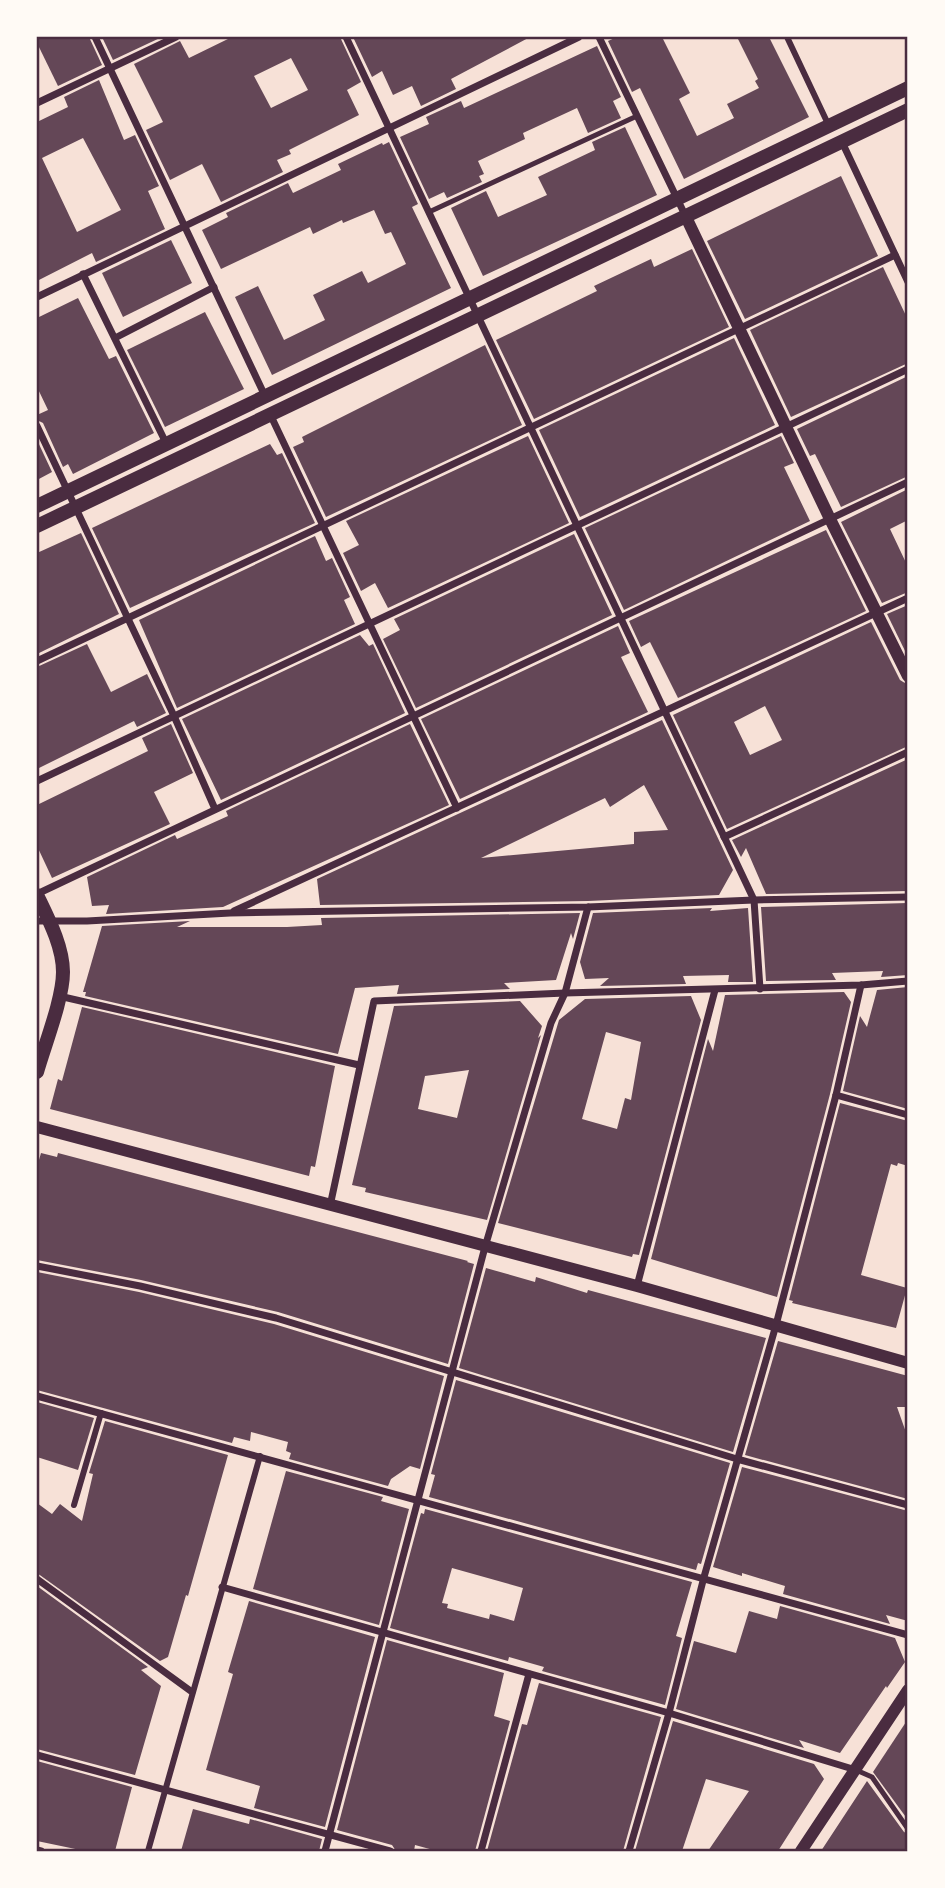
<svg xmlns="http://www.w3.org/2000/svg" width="945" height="1888" viewBox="0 0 945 1888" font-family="'Work Sans',sans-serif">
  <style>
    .building { fill: #644757; fill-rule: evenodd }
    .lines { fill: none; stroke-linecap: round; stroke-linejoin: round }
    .service { stroke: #4a2c40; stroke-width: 5 }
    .pedestrian { stroke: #4a2c40; stroke-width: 6 }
    .minor { stroke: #4a2c40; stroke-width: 7 }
    .tertiary { stroke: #4a2c40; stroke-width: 12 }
    .secondary { stroke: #4a2c40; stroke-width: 14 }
    .neatline { fill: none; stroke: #4a2c40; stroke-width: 2.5 }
  </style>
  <rect width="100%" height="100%" fill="#f7e1d7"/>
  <g class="building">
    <polygon points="37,37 89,37 102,65 58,86 37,43"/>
    <polygon points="102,37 162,37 113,60"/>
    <path d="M 232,37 L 340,37 L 361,82 L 347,90 L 359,115 L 289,150 L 291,154 L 277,160 L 283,172 L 221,202 L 202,164 L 170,180 L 146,130 L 163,122 L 134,64 L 180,41 L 189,58 ZM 291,58 L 308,90 L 271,108 L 254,76 Z"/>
    <polygon points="353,37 530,37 451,79 456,89 421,106 412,86 393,95 382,71 372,77"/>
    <polygon points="617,37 662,37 690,93 679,99 697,136 734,118 727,104 759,88 755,81 758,79 737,37 769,37 809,117 684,179 640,88 632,92 608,41"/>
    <polygon points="597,46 621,97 613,101 621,118 588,133 577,108 523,133 525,139 478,161 484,174 479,176 482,182 447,198 444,192 429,199 400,137 429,124 426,117 461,101 464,108"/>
    <path d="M 99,80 L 124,140 L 135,135 L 159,186 L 148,191 L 165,229 L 96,262 L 92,253 L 37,281 L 37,122 L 68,107 L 64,97 ZM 83,138 L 121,210 L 77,232 L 42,158 Z"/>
    <polygon points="625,127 657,195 483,276 451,208 486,191 498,217 547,195 538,177 595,150 592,142"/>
    <polygon points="389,142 418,204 412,207 451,288 272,375 235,297 258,286 284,340 325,320 313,295 362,271 368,283 406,264 391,232 385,234 374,210 343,223 342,220 313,234 310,227 221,269 202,230 228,217 226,213 288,183 293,193 341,170 338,164 382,143 383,145"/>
    <polygon points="841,176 878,256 745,319 707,241"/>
    <polygon points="171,240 192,283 123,317 102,273"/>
    <polygon points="692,249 729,327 534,419 496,340 597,291 594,286 651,259 654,267"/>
    <polygon points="883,267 908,320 908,363 791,417 750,330"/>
    <polygon points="78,298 109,359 116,356 154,433 73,474 68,464 63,467 43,423 37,420 37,415 48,410 37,387 37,318"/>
    <polygon points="205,312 244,389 165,427 127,350"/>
    <polygon points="734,338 775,425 580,517 539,430"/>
    <polygon points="485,345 522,425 326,517 293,447 304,442 302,437"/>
    <polygon points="908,376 908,476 841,507 815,454 810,456 797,429"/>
    <polygon points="528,436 569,523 388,608 375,583 361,591 343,553 359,545 346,521"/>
    <polygon points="781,436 794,463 784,467 810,521 624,610 585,528"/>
    <polygon points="37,440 52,472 37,480"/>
    <polygon points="270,444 277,455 282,453 315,523 130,608 92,528"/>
    <polygon points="908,489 908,520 890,529 908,567 908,592 882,603 841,522"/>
    <polygon points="826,530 866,611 678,698 650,642 641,647 629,621"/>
    <polygon points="81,533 119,614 37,654 37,553"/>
    <polygon points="574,534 612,615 416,708 383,639 400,630 394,619"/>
    <polygon points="315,536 326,561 332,558 350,597 344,600 355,624 177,708 139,620"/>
    <polygon points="908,605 908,657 887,614"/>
    <path d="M 871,622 L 900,680 L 908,685 L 908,746 L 727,829 L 673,715 ZM 765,706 L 782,740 L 750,755 L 734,722 Z"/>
    <polygon points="618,626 630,653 621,657 648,712 460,799 421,719"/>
    <polygon points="360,635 369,646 373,644 405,713 221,800 182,719"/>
    <polygon points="87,644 111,692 147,674 166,713 137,727 134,721 37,769 37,667"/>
    <path d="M 662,720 L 733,870 L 719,895 L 588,901 L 320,905 L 317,879 ZM 644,785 L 668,830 L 634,832 L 634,844 L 481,858 L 605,798 L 610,807 Z"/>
    <polygon points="171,724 193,773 154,792 170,824 52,878 37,846 37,805 148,751 142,738"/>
    <polygon points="410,724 449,805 223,907 106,914 109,905 92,906 87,877 175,835 177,839 228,816 226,811"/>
    <polygon points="908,759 908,891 766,894 746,848 741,857 732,840"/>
    <polygon points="908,903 908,975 881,977 883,971 832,973 836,980 766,981 761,907"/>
    <polygon points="712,908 710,911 748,908 753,982 728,982 729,975 683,976 686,984 600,986 609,978 585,979 580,962 593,913"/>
    <polygon points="580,913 573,939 571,933 556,980 504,983 510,989 397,994 399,985 355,988 338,1054 85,996 86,992 83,992 102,926 190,921 177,927 287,927 322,925 321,918"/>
    <polygon points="908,987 908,1109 843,1091 860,1016 867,1027 877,990"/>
    <polygon points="844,992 851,1002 830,1094 777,1297 651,1259 708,1039 713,1051 725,995"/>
    <path d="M 691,996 L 701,1020 L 639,1255 L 633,1254 L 632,1257 L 498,1223 L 559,1020 L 585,999 ZM 606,1032 L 641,1042 L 631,1100 L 625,1098 L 617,1129 L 582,1119 Z"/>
    <path d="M 520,1001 L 542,1026 L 538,1038 L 541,1035 L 487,1220 L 365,1192 L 366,1188 L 352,1185 L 394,1006 ZM 469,1070 L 457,1118 L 418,1109 L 425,1076 Z"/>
    <polygon points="82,1007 335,1066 315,1167 311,1166 309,1176 50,1109 58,1079 62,1081"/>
    <polygon points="840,1103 908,1121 908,1166 898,1163 897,1166 891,1164 861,1275 907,1288 896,1328 792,1303 793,1301 789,1300"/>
    <polygon points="41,1153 57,1157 58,1153 468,1261 467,1262 474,1264 448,1364 278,1312 141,1280 37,1260 37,1167"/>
    <polygon points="486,1268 535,1282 536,1277 587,1293 588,1290 766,1338 733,1452 459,1368"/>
    <polygon points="37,1272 139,1292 274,1324 444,1376 420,1469 410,1466 391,1479 388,1486 289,1459 291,1453 286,1451 288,1442 251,1432 250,1441 234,1437 232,1443 37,1390"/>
    <polygon points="778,1341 908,1376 908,1407 897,1407 908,1438 908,1499 745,1455"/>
    <polygon points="456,1380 730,1463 701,1564 698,1563 696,1570 429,1497 435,1475 431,1474"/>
    <polygon points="37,1402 94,1418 78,1470 37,1457"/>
    <polygon points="105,1421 228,1455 188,1596 186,1595 168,1657 160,1661 37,1573 37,1503 52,1514 60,1504 82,1521 93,1474 89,1473"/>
    <polygon points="742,1467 908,1511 908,1621 886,1615 890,1624 783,1594 785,1586 742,1573 742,1576 713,1567"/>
    <polygon points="286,1471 383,1497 381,1501 409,1509 379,1625 253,1589"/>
    <path d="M 425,1509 L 692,1582 L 676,1636 L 682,1638 L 665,1705 L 542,1671 L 544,1667 L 509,1657 L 508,1661 L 390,1628 L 421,1513 L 424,1514 ZM 452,1568 L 523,1588 L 514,1621 L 490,1614 L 489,1619 L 447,1608 L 448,1604 L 442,1603 Z"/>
    <polygon points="37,1586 148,1667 141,1670 161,1686 135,1775 37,1749"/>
    <polygon points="249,1601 375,1637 325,1827 254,1808 260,1786 206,1770 233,1674 228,1672"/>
    <polygon points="780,1606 895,1638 905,1662 887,1688 886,1686 840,1753 799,1740 804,1748 676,1709 694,1641 736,1653 749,1611 777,1619"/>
    <polygon points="387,1640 504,1673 494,1716 510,1721 475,1851 437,1851 415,1845 414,1851 396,1851 392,1845 337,1830"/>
    <polygon points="539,1683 661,1717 623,1851 487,1851 522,1724 527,1725"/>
    <polygon points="908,1719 908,1820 873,1772"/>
    <polygon points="673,1721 814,1764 824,1779 778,1851 708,1851 749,1791 706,1779 682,1851 635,1851"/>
    <polygon points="37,1761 132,1787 115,1851 85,1851 37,1841"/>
    <polygon points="867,1781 904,1832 908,1834 908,1851 821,1851"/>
    <polygon points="193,1809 249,1824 250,1819 322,1839 319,1851 181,1851"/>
  </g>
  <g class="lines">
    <g class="service">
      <polyline points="429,212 637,116"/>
      <polyline points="856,1770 872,1777 908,1829"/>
    </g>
    <g class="pedestrian">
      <polyline points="787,37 829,126"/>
      <polyline points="74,1505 101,1413"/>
      <polyline points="148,1851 260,1456"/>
    </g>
    <g class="minor">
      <polyline points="95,37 265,396"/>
      <polyline points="346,37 754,900 760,989"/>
      <polyline points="599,37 685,215"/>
      <polyline points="37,103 176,37"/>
      <polyline points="842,142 908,282"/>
      <polyline points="83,274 166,443"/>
      <polyline points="37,297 579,37"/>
      <polyline points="115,338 214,287"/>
      <polyline points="270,414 457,808"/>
      <polyline points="37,426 174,716 215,809"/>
      <polyline points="37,661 895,255"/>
      <polyline points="37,781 908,369"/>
      <polyline points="724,837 908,752"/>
      <polyline points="37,894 908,482"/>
      <polyline points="234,911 908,598"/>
      <polyline points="37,921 87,921 230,913 588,907 754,900 908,897"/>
      <polyline points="59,996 359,1065"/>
      <polyline points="836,1095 908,1115"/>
      <polyline points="330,1206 374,1001 565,993 861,985 908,981"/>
      <polyline points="37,1266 140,1286 276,1318 737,1459 908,1505"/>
      <polyline points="637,1286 715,990"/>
      <polyline points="37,1396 908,1635"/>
      <polyline points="37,1579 192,1692"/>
      <polyline points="222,1587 669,1713 856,1770"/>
      <polyline points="37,1755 390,1851"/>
      <polyline points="37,1850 41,1851"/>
      <polyline points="325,1851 485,1247 551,1023 565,993 588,907"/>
      <polyline points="481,1851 529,1674"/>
      <polyline points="629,1851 669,1713 704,1577 776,1325 836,1095 861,985"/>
    </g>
    <g class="tertiary">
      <polyline points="685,215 830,519 908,676"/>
      <polyline points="37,1127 637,1286 908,1363"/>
      <polyline points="801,1851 908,1690"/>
    </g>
    <g class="secondary">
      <polyline points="37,506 908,88"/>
      <polyline points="37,526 908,110"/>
      <path d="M 37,895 C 48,918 63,946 63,972 C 63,999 45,1044 37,1072"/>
    </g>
  </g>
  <rect width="945" height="1888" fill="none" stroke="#fffaf5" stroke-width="77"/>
  <rect x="38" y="38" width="868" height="1812" class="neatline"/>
</svg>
